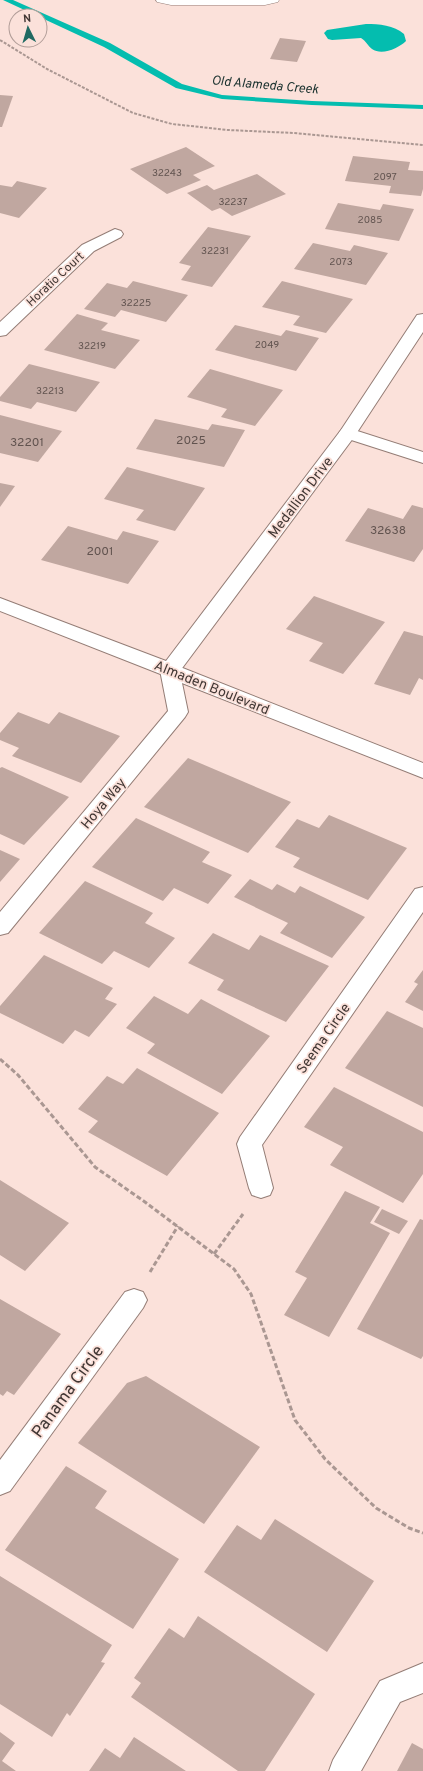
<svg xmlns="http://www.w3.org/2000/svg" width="423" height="1771" viewBox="0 0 423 1771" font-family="Overpass,sans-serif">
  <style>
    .water { fill: #04bdaf }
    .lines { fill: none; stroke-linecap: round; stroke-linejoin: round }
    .stream { fill: #04bdaf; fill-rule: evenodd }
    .building { fill: #c0a7a0 }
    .lane-casing { stroke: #947d76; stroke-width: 1 }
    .street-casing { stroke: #947d76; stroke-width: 2 }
    .secondary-casing { stroke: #947d76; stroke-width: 2 }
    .path-far1 { stroke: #aa9792; stroke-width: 2; stroke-dasharray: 3 1.5; stroke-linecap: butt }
    .path { stroke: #aa9792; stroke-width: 3; stroke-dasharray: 5 2.5; stroke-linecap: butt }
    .lane { fill: #fff; fill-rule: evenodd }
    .street { fill: #fff; fill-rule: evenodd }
    .secondary { fill: #fff; fill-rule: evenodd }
    .labels { text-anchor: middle; stroke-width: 3.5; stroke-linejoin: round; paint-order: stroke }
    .far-number-label { font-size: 10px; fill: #61534f }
    .far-street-label { font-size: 12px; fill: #413734; stroke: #fbe1da }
    .number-label { font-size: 12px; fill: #61534f }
    .far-water-label { font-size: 13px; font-style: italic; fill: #18302d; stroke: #fbe1da }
    .street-label { font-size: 14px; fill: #413734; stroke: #fbe1da }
    .near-street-label { font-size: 17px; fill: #413734; stroke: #fbe1da }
  </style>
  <rect width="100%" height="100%" fill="#fbe1da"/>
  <path class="water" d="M 366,24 C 379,24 394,25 404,34 L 406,41 C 399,48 382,56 372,49 C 368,46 366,41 361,38 L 332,40 L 328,39 L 324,33 L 327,30 Z"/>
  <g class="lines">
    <polygon class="stream" points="3,0 13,0 110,43 182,84 222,95 312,101 423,105 423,109 312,105 222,99 176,88 104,47"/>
  </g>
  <g class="building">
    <polygon points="280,38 306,41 297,62 270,59"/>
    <polygon points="0,95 13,96 2,127 0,127"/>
    <polygon points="186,147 215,166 193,175 201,180 167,194 130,169"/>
    <polygon points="353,156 410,162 408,170 423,171 423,189 421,196 389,193 391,186 345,181"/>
    <polygon points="257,174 286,194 232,216 220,208 212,211 187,193 207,185 214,190"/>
    <polygon points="17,181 47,188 19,218 0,213 0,185 12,187"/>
    <polygon points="338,203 380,210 383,204 414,209 399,241 325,229"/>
    <polygon points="208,227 251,236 212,287 181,280 191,266 179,263"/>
    <polygon points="313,243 350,251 354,245 388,253 366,285 294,269"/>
    <polygon points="133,281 188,295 166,322 121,310 115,317 84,309 107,283 127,288"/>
    <polygon points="282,281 353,299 326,333 293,325 300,316 262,307"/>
    <polygon points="77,314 108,323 101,330 140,340 115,369 44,350"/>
    <polygon points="235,325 281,336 286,330 319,338 296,371 215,350"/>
    <polygon points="29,364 100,382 76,412 37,402 31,409 0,401 0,397"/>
    <polygon points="210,369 283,390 255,426 221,417 227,409 187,397"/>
    <polygon points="0,415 62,431 38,462 0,453"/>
    <polygon points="155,419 208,430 212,424 245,430 224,467 136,449"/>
    <polygon points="127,467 205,488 175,531 136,520 144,510 104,499"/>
    <polygon points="0,483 15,486 0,507"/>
    <polygon points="412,505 423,508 423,549 414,562 345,541 368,508 403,519"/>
    <polygon points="68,526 117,540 123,531 159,541 128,584 41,560"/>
    <polygon points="314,596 385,622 343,674 309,661 323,643 286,629"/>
    <polygon points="404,631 423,636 423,680 419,678 410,695 374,684"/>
    <polygon points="18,712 49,724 59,712 120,736 81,783 12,756 19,748 0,740 0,733"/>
    <polygon points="188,758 291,802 248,853 144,807"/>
    <polygon points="2,767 69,797 24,845 0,834 0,768"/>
    <polygon points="329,815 407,848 368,900 293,867 300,858 275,847 297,819 319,828"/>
    <polygon points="136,818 210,852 202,862 232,875 208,904 174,888 163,901 92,867"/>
    <polygon points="0,850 20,859 0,882"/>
    <polygon points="250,879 272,890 277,884 295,893 300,886 365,917 332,958 280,933 288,923 234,897"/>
    <polygon points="85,881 153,913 145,923 175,938 149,968 114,951 102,964 39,933"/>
    <polygon points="213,933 249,950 260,935 329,966 286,1022 217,990 224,980 188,963"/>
    <polygon points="44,955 113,988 105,999 117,1004 89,1037 75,1030 63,1044 0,1013 0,1006"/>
    <polygon points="423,970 423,1011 405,1002 418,984 414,982"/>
    <polygon points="154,996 188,1014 201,999 270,1036 222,1094 147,1053 155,1044 126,1028"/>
    <polygon points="387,1011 423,1028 423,1107 345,1068"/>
    <polygon points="137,1068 219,1113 167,1176 88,1132 98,1121 78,1109 107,1076 123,1084"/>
    <polygon points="334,1087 423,1132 423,1174 403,1203 330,1165 343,1147 304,1127"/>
    <polygon points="0,1180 69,1223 25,1271 0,1255"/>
    <polygon points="345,1191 380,1207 370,1223 390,1233 329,1337 284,1315 307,1278 295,1272"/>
    <polygon points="382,1209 408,1221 399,1234 374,1222"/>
    <polygon points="420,1219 423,1220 423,1356 421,1359 357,1329"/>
    <polygon points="0,1299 61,1334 14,1395 7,1391 3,1396 0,1394"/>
    <polygon points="146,1376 260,1447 204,1524 78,1443 127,1383"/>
    <polygon points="66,1466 107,1491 95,1508 179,1559 133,1629 5,1550"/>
    <polygon points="275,1519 374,1581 327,1652 204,1572 237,1525 261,1540"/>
    <polygon points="0,1576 112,1645 101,1662 105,1663 70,1716 67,1713 52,1737 0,1704"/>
    <polygon points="198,1616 315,1694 265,1771 238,1771 131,1697 141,1683 134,1678 169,1628 184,1638"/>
    <polygon points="0,1732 15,1743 2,1761 16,1771 0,1771"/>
    <polygon points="134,1737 186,1771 89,1771 105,1748 120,1758"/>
    <polygon points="412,1743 423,1749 423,1771 397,1771"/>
  </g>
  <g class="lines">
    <defs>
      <polygon id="lane" points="156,0 279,0 278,2 265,5 171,5 157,2"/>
      <g id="street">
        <polygon points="115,229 121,231 123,234 121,237 94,251 6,335 0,336 0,322 82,245"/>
        <polygon points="348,428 423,452 423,463 342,437 339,433 342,429"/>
        <polygon points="170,663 423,763 423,778 182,683 188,712 185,717 8,933 0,935 0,912 168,711 160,670 163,665"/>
        <polygon points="423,887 423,912 262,1145 273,1188 270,1195 261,1198 252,1195 249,1188 237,1144 240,1137 415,889"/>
        <polygon points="134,1289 143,1292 147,1300 143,1308 10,1491 0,1495 0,1460 125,1292"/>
        <polygon points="423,1663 423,1693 400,1702 361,1771 329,1771 333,1760 380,1681"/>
      </g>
      <polygon id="secondary" points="423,314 423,332 354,437 177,675 170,677 163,675 0,611 0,598 166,661 341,430 417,315"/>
    </defs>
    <use href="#lane" class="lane-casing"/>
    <use href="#street" class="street-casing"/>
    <use href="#secondary" class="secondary-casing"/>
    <polyline class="path-far1" points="0,40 47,69 133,113 172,124 228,130 294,133 423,145"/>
    <g class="path">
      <polyline points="0,1059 18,1075 95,1167 145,1202 234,1269 251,1294 295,1420 325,1459 376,1508 409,1528 423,1533"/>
      <polyline points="214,1254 243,1214"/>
      <polyline points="150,1272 178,1226"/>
    </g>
    <use href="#lane" class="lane"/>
    <use href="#street" class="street"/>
    <use href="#secondary" class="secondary"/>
  </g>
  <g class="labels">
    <g class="far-number-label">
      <text x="167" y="176">32243</text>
      <text x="385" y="180">2097</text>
      <text x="233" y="205">32237</text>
      <text x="370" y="223">2085</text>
      <text x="215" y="254">32231</text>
      <text x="341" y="265">2073</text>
      <text x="136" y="306">32225</text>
      <text x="267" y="348">2049</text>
      <text x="92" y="349">32219</text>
      <text x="50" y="394">32213</text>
    </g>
    <g class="far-street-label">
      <text transform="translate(55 279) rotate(-43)" y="4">Horatio Court</text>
    </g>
    <g class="number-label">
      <text x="191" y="444">2025</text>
      <text x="27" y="446">32201</text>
      <text x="388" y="534">32638</text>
      <text x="100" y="555">2001</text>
    </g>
    <g class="far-water-label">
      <text transform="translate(265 84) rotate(5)" y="5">Old Alameda Creek</text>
    </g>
    <g class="street-label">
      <text transform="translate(300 497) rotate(-53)" y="5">Medallion Drive</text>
      <text transform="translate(212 687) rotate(22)" y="5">Almaden Boulevard</text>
      <text transform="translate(103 803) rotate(-50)" y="5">Hoya Way</text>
      <text transform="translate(323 1038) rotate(-55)" y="5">Seema Circle</text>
    </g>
    <g class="near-street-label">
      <text transform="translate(67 1391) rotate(-54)" y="6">Panama Circle</text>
    </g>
  </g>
  <g transform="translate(28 28) rotate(355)"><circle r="19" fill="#fbe1da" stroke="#b19d98"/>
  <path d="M0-3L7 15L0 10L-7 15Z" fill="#206a62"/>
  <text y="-6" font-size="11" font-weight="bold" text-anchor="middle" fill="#413734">N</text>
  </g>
</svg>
